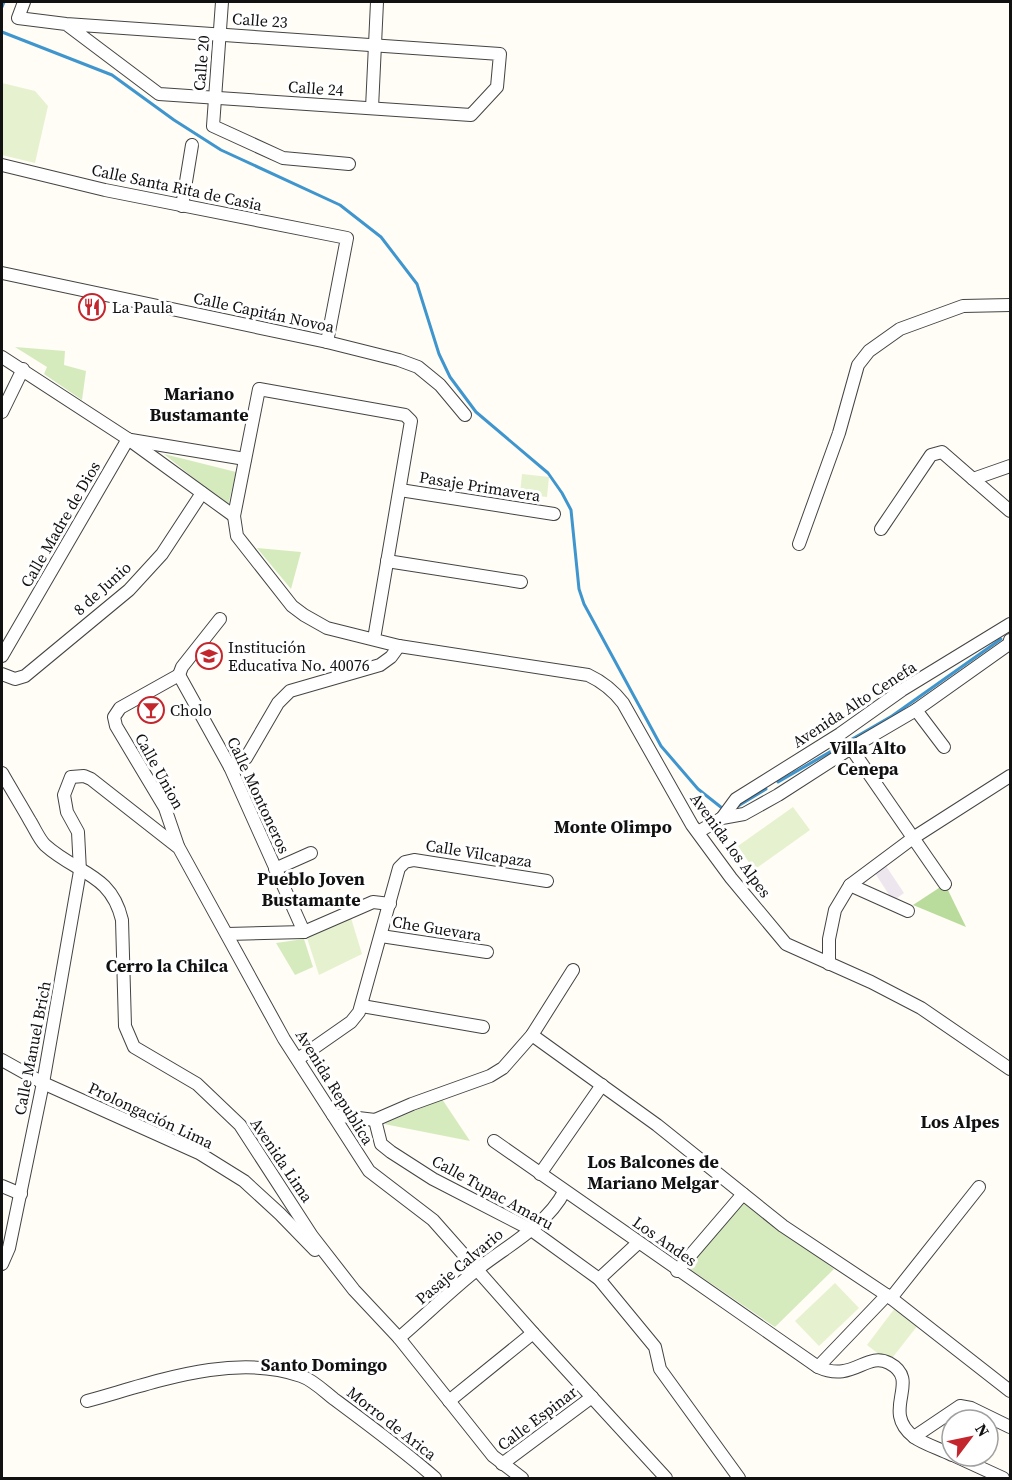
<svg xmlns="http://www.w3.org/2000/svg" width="1012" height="1480" viewBox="0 0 1012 1480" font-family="'Source Serif 4',serif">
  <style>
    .industrial { fill: #eee6ef }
    .green { fill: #d5ebbd }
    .forest { fill: #b9dc9c }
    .pitch { fill: #e6f2cf }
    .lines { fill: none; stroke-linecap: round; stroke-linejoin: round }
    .stream { stroke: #3f96cf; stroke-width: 3 }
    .minor-casing { stroke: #444; stroke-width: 14 }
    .minor { stroke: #fff; stroke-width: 12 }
    .labels { text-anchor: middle; stroke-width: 6; stroke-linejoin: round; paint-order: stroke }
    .street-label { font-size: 16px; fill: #111; stroke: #fff }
    .poi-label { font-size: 16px; fill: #111; stroke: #fff; text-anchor: start }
    .neighbourhood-label { font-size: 18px; font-weight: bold; fill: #111; stroke: #fff }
  </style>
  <rect width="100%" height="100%" fill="#fffdf5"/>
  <polygon class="industrial" points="886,866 904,893 893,901 875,873"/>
  <g class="green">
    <polygon points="15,347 65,351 64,365 86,371 82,400 44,374 47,367"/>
    <polygon points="164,454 236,472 228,506"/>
    <polygon points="257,548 301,552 291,589"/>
    <polygon points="304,939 313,967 295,975 276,943"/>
    <polygon points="442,1099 470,1141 384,1124"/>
    <polygon points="742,1201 834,1269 775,1327 687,1267"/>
  </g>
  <polygon class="forest" points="945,884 966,927 913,905"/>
  <g class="pitch">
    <polygon points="2,83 35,91 48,106 35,163 2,155"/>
    <polygon points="522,474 549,477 547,497 520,494"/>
    <polygon points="793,807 810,830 754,870 738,846"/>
    <polygon points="351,918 362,954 319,975 307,938"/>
    <polygon points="835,1283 859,1308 819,1346 795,1321"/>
    <polygon points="895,1308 918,1325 889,1362 867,1345"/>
  </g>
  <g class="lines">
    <g class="stream">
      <polyline points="2,7 4,2"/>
      <polyline points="2,32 112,75 174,120 221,150 340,205 381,237 417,284 439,354 450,377 476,412 548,473 562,493 571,510 579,589 584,604 661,746 698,789 722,808"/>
      <polyline points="778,782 892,716 1001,639"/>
      <polyline points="738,806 766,789"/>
    </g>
    <defs>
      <g id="minor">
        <polyline points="24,2 18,18 66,24 500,54 497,87 471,115 159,94 66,24"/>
        <polyline points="222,2 213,126 283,158 349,164"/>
        <polyline points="372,108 377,2"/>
        <polyline points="2,165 105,190 347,238 327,342"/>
        <polyline points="182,206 192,145"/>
        <polyline points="2,273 327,342 399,360 418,367 440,385 465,415"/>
        <polyline points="2,357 128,439 234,516"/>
        <polyline points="2,412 23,369"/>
        <polyline points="131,440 245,459"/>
        <polyline points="1010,466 973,479 1010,511"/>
        <polyline points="400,490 554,514"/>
        <polyline points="881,529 931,455 942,452 973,479"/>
        <polyline points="799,544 839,433 858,365 869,351 900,329 963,306 1010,305"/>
        <polyline points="387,561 521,582"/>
        <path d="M 374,639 L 411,421 L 405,415 L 259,389 L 234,516 L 237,536 L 292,606 L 304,615 L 327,628 L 399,646 L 588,675 C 603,682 613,690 623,703 L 692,825 L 731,878 L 786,944 L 871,982 L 921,1008 L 1010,1069"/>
        <polyline points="2,656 128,439"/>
        <polyline points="2,674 15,679 25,676 129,590 162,554 202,493"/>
        <polyline points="179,675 230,767 304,932"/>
        <polyline points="179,675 182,667 220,619"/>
        <polyline points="916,710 944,747"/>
        <polyline points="851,748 945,884"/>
        <polyline points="230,767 246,758 278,703 290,691 380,665 391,657 399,646"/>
        <path d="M 2,773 C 11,789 21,805 30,821 C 35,829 39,839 45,845 C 77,874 111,873 122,920 L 125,1026 L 134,1047 L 197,1084 L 240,1125 L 312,1236 L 354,1290 L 399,1338 L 493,1456 L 522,1478"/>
        <polyline points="722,818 736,799 840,734 902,690 1010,624"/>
        <polyline points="698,832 722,818 744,814 778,795 851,748 916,710 1009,644 1010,640"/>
        <polyline points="178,846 165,808 116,726 114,717 120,708 179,675"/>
        <polyline points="275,869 311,853"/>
        <polyline points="850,885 908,911"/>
        <polyline points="227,934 304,932 373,902 390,904"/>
        <polyline points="381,936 487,952"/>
        <polyline points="829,964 829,939 835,910 850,885 913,838 1010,776"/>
        <polyline points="362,1006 483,1027"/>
        <polyline points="532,1035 657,1125 783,1226 891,1298 1010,1391"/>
        <polyline points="298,1059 351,1022 359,1012 399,868 405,862 414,860 547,881"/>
        <polyline points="2,1060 43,1083 199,1153 244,1181 280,1214 315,1250"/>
        <polyline points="333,1115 375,1120"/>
        <polyline points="375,1120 381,1144 391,1152 433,1179 530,1229 599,1279 655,1347 660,1369 739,1478"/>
        <polyline points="375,1120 412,1104 490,1076 503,1068 532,1035 573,970"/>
        <path d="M 494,1141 L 818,1367 C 853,1383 866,1351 889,1363 C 923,1381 879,1410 914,1437 C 924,1444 940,1449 952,1455"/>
        <polyline points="540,1174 602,1085"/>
        <polyline points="2,1186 21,1194"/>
        <polyline points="2,1264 9,1248 43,1083 80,871 78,832 67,812 64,795 71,777 84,776 91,779 179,848 284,1039 369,1171 433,1220 533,1333 666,1478"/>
        <polyline points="677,1271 743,1194"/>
        <polyline points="599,1279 638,1243"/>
        <polyline points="891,1298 979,1187"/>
        <path d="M 399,1338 C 426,1315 451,1290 479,1268 C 507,1246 547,1225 564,1192"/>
        <polyline points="818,1367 887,1295"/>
        <path d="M 87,1401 C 153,1383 233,1352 301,1376 C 313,1380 325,1392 334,1399 C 369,1425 403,1450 435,1478"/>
        <polyline points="449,1401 533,1333"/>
        <polyline points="914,1437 960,1406 971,1408 1010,1427"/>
        <polyline points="955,1456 1003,1478"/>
        <polyline points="502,1464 592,1397"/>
      </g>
    </defs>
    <use href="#minor" class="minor-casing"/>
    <use href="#minor" class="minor"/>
  </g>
  <defs>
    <symbol id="restaurant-ring" viewBox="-11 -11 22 22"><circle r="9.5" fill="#fff" stroke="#c4262e" stroke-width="1.5"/><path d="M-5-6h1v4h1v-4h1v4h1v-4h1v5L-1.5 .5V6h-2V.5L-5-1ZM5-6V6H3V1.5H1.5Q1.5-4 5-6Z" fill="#c4262e"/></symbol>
    <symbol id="school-ring" viewBox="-11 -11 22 22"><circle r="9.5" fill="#fff" stroke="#c4262e" stroke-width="1.5"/><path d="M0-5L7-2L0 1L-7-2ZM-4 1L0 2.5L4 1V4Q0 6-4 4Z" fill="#c4262e"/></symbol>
    <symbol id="bar-ring" viewBox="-11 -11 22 22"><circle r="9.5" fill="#fff" stroke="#c4262e" stroke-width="1.5"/><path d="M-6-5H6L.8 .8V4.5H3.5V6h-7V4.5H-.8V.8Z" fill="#c4262e"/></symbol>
  </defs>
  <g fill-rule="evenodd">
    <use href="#restaurant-ring" x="77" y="292" width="30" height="30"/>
    <use href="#school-ring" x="194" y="641" width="30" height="30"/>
    <use href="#bar-ring" x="136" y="695" width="30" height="30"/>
  </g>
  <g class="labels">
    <g class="street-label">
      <text transform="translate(260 20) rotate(4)" y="6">Calle 23</text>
      <text transform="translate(201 63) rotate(-85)" y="6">Calle 20</text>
      <text transform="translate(316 88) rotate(4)" y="6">Calle 24</text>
      <text transform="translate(177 187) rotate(12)" y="6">Calle Santa Rita de Casia</text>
      <text transform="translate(264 312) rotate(12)" y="6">Calle Capitán Novoa</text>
      <text transform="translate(480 486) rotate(9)" y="6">Pasaje Primavera</text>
      <text transform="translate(60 524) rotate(-60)" y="6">Calle Madre de Dios</text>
      <text transform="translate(102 588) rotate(-42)" y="6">8 de Junio</text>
      <text transform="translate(854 704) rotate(-33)" y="6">Avenida Alto Cenefa</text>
      <text transform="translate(160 771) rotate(61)" y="6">Calle Union</text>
      <text transform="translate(259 795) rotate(65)" y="6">Calle Montoneros</text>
      <text transform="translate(731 845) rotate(54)" y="6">Avenida los Alpes</text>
      <text transform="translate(479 853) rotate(9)" y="6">Calle Vilcapaza</text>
      <text transform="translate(437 928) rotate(9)" y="6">Che Guevara</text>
      <text transform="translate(32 1048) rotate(-79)" y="6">Calle Manuel Brich</text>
      <text transform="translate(335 1087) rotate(58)" y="6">Avenida Republica</text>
      <text transform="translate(151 1115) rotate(25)" y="6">Prolongación Lima</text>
      <text transform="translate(282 1160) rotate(56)" y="6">Avenida Lima</text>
      <text transform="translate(493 1192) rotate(29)" y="6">Calle Tupac Amaru</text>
      <text transform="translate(665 1241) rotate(35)" y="6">Los Andes</text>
      <text transform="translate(459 1266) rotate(-40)" y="6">Pasaje Calvario</text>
      <text transform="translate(537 1418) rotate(-37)" y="6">Calle Espinar</text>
      <text transform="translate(392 1423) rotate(38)" y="6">Morro de Arica</text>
    </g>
    <g class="poi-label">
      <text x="112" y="313">La Paula</text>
      <text x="228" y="653">Institución<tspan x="228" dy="18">Educativa No. 40076</tspan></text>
      <text x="170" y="716">Cholo</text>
    </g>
    <g class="neighbourhood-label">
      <text x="199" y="400">Mariano<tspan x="199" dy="21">Bustamante</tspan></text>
      <text x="868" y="754">Villa Alto<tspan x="868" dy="21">Cenepa</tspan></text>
      <text x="613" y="833">Monte Olimpo</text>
      <text x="311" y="885">Pueblo Joven<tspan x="311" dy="21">Bustamante</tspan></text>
      <text x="167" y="972">Cerro la Chilca</text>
      <text x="960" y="1128">Los Alpes</text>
      <text x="653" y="1168">Los Balcones de<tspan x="653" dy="21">Mariano Melgar</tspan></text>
      <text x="324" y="1371">Santo Domingo</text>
    </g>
  </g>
  <rect width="1012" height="1480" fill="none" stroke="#111111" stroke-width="6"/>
  <g transform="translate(970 1438) rotate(58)"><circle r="28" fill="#ffffff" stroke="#a0a0a0" stroke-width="1.5"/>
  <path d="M0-4.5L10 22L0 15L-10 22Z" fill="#c4262e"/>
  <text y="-9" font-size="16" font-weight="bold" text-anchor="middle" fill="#111111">N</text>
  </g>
</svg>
